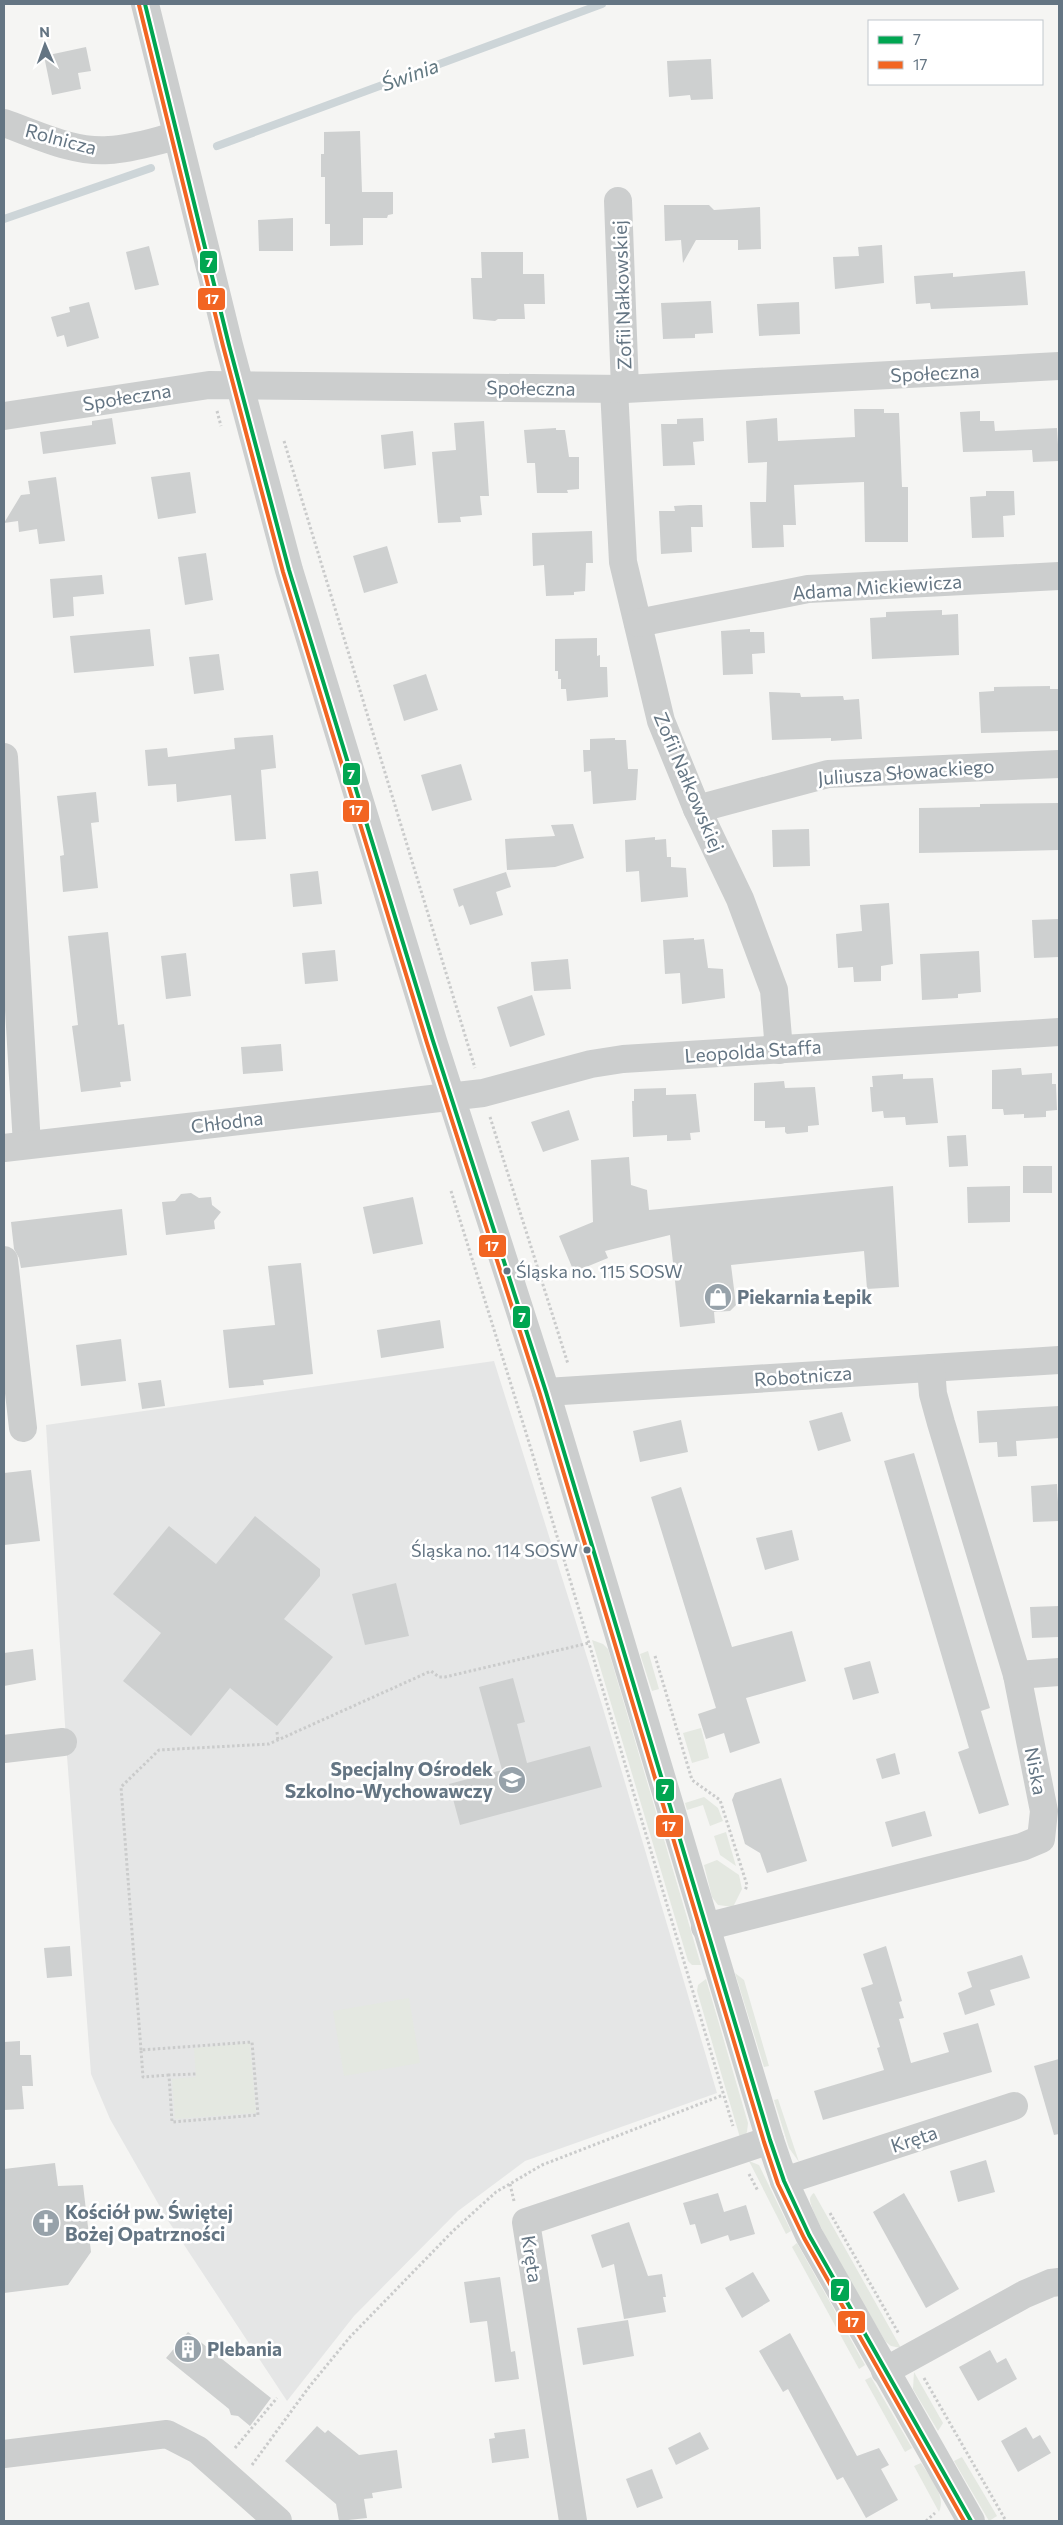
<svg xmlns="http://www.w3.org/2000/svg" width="1063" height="2525" viewBox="0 0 1063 2525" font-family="Commissioner,sans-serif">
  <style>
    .built { fill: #e5e6e6 }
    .green { fill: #e4e8e1 }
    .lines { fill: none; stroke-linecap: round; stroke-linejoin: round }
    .stream { stroke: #cdd5d8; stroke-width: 8 }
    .building { fill: #ced0d0 }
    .path { stroke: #cacbcb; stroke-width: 3; stroke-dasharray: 2.5 2.5; stroke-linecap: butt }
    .minor { stroke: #cccece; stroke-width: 28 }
    .bus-1-casing { stroke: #fff; stroke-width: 8 }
    .bus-2-casing { stroke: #fff; stroke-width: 8 }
    .bus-1 { stroke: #00a651; stroke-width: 4 }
    .bus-2 { stroke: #f26522; stroke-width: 4 }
    .bus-dot { fill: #647583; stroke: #fff; stroke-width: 2 }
    .labels { text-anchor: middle; stroke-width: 5; stroke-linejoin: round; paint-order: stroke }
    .bus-label { font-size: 18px; fill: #647583; stroke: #fff; text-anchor: start }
    .street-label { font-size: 19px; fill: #647583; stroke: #fff }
    .poi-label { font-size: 19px; font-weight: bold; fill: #647583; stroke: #fff; text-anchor: start }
    .water-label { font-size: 20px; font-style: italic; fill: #607780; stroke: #fff }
    .line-badge { stroke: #fff; stroke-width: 2 }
    .badge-label { font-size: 14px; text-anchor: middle; font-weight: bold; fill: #fff }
  </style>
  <rect width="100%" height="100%" fill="#f5f5f3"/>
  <polygon class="built" points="494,1361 602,1705 717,2093 525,2161 458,2211 354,2316 287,2401 167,2219 110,2119 91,2074 67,1756 46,1425"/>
  <g class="green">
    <polygon points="592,1640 603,1644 608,1649 701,1965 692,1965 688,1961"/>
    <polygon points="648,1651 659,1689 652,1691 640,1654"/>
    <polygon points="701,1728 709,1758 692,1763 683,1733"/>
    <polygon points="704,1797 718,1808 723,1821 710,1826 703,1805 687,1810 685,1803"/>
    <polygon points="726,1832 736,1866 720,1855 714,1836"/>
    <polygon points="717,1860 739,1875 742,1889 733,1907 718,1905 712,1897 704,1865"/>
    <polygon points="735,1973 744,1980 769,2066 764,2067"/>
    <polygon points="706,1979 748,2123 747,2132 741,2141 697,1991 698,1985"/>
    <polygon points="409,1998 420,2063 344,2076 333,2011"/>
    <polygon points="250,2043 256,2113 175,2119 172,2079 196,2077 194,2048"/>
    <polygon points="778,2099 799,2162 789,2148 774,2100"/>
    <polygon points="749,2161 759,2165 791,2231 786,2234"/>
    <path d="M 814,2193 L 901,2348 L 891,2346 L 886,2342 C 874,2322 809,2214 810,2199 C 810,2197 812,2194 814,2193 Z"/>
    <polygon points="797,2243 865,2365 859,2369 792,2247"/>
    <polygon points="914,2372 943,2423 938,2431 913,2389"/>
    <polygon points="871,2377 912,2448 905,2452 865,2380"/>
    <polygon points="962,2457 997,2516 989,2521 954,2461"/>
    <path d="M 921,2463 C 929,2476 947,2496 939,2512 L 914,2466 Z"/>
  </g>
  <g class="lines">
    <g class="stream">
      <polyline points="217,146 602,4"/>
      <polyline points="4,219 151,168"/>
    </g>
  </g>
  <g class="building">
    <polygon points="86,47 91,71 78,73 81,89 52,95 44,56"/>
    <polygon points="711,59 713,99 691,100 690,95 669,97 667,61"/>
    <polygon points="360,131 362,192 393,192 393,214 388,215 387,218 363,218 363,245 330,246 330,224 325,224 325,177 321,177 321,154 324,154 324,132"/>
    <polygon points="664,205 709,205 714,210 760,207 761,249 738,250 738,240 696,240 683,263 681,240 665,241"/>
    <polygon points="293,218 293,251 259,251 258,220"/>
    <polygon points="882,245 884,283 835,289 833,257 859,256 858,247"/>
    <polygon points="149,246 159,285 135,290 126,252"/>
    <polygon points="481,252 523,252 523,274 544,274 545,304 524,304 525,319 498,319 495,321 473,319 471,278 482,278"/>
    <polygon points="1025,271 1028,305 931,309 930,303 916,304 914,276 953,273 953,277"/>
    <polygon points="711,301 713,333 695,334 695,338 663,339 661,303"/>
    <polygon points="89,302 99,338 67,347 64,335 57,337 51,317 70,312 69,307"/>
    <polygon points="799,302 800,334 759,336 757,304"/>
    <polygon points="854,409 884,409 884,413 899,413 902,487 908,487 908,542 865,542 864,482 794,485 796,525 783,525 784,547 752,548 750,502 766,502 767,462 748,463 746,421 777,418 778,441 855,437"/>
    <polygon points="980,411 980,421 994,421 995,431 1057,428 1059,461 1033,462 1032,450 963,452 960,412"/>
    <polygon points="112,418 116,444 43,454 40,432 92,425 92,421"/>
    <polygon points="703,418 704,441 693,442 695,465 663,466 661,424 677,424 677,419"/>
    <polygon points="484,421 489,496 480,496 482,515 460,517 461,522 438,523 432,452 456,450 454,423"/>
    <polygon points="556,428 556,430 565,430 569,457 579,457 579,489 567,490 568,493 537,493 535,463 527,463 524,430"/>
    <polygon points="413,431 416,465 384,469 381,435"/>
    <polygon points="190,472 196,513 158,519 151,477"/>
    <polygon points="56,477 65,541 39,544 37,529 19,532 18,521 4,523 21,495 30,494 28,481"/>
    <polygon points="986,491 1014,491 1015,515 1003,516 1004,537 972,538 970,497 986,496"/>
    <polygon points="690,505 702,505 703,527 691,527 692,552 661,554 659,511 675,511 674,506"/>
    <polygon points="592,531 593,563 586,563 585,591 574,592 574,595 546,596 544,565 533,566 532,533"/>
    <polygon points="387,546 398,583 364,593 353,556"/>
    <polygon points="206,553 213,600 185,605 178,557"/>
    <polygon points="102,575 104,594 73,597 74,616 53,618 50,579"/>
    <polygon points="942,610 942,615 958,614 959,655 872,659 870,618 886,617 886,612"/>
    <polygon points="150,629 154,666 74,673 70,636"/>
    <polygon points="750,629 750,632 764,632 765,653 752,654 753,674 723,675 721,631"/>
    <polygon points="597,638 597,656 600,655 600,667 607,667 608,697 567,701 566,689 561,689 561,679 558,679 558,671 555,671 555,639"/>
    <polygon points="219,654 224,690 194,694 189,657"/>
    <polygon points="426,674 438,710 404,721 393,685"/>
    <polygon points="1050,686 1050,689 1059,689 1059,731 981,733 979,692 994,691 994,687"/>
    <polygon points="769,692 800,693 801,697 843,696 844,700 859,699 862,739 831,741 831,738 772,740"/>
    <polygon points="273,735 276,768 261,770 266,839 235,841 231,795 177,802 176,784 148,786 145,750 167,748 168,757 235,749 234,738"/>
    <polygon points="615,738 615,740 626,740 628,769 638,769 636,800 593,804 591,771 584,772 583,750 590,750 590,739"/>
    <polygon points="461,764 472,800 432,811 421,775"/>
    <polygon points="96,792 99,822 91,823 98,888 63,892 60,856 64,855 57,796"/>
    <polygon points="1059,803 1059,850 919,853 919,808 980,807 980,804"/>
    <polygon points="573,824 584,858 555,867 507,870 505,839 555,836 551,825"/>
    <polygon points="809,829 810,866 773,867 772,830"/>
    <polygon points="655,837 655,840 666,839 667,857 671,857 671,867 686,868 688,897 641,902 639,871 626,872 625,840"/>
    <polygon points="318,871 322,904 293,907 290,874"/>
    <polygon points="506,872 511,887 496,892 503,915 470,925 463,905 459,907 453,889"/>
    <polygon points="889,903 893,964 881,966 881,981 854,982 853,967 838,968 836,934 862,931 860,905"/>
    <polygon points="1059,919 1059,957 1034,958 1032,920"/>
    <polygon points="108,932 118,1025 124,1024 131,1081 120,1082 121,1087 81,1092 72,1026 78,1025 68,936"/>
    <polygon points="694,938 694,940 704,939 708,968 723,969 725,998 682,1004 680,973 665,974 663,940"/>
    <polygon points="335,950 338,981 305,984 302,953"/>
    <polygon points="979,951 981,992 958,994 958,998 922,1000 920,954"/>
    <polygon points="186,953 191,996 166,999 161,956"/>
    <polygon points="568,959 571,989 534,991 531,962"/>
    <polygon points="532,995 545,1035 510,1047 497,1007"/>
    <polygon points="281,1044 283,1071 243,1074 241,1047"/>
    <polygon points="1021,1068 1022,1075 1052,1073 1052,1084 1056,1084 1057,1110 1046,1111 1046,1117 1024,1118 1024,1114 1004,1115 1003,1109 992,1109 992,1070"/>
    <polygon points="903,1074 903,1079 933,1078 938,1123 906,1125 905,1117 884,1118 883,1111 872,1112 870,1087 873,1087 872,1076"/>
    <polygon points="784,1081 785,1088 815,1087 819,1125 808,1126 808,1132 787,1134 785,1132 785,1127 765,1128 765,1121 754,1121 754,1083"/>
    <polygon points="666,1088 666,1095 696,1094 700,1132 690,1133 691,1140 667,1141 667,1135 633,1137 632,1101 634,1101 634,1089"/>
    <polygon points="569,1110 579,1140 543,1152 531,1122"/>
    <polygon points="966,1135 968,1166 949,1167 947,1136"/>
    <polygon points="629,1157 631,1185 647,1190 649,1210 893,1186 899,1287 867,1289 864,1251 731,1265 736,1305 730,1311 714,1312 715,1323 680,1327 670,1235 605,1251 608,1258 574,1272 559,1236 593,1222 591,1160"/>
    <rect x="1023" y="1166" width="29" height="27"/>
    <polygon points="1010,1186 1010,1222 968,1223 967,1187"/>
    <polygon points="191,1193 199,1198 211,1197 212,1205 221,1212 214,1221 215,1229 166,1235 162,1202 175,1201 181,1194"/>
    <polygon points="413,1197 423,1244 373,1254 363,1207"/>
    <polygon points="122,1209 127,1255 21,1268 19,1258 14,1249 11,1222"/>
    <polygon points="301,1263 313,1374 263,1380 264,1385 229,1388 223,1330 275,1325 268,1266"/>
    <polygon points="440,1320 444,1348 381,1358 377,1330"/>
    <polygon points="121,1339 126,1381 81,1386 76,1345"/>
    <polygon points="161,1380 165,1406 142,1409 138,1383"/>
    <polygon points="1059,1406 1059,1438 1016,1441 1017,1456 998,1457 997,1442 979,1443 977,1411"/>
    <polygon points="842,1412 851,1441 818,1451 809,1421"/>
    <polygon points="681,1420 688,1452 640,1462 633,1431"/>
    <polygon points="914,1453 990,1708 981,1711 1009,1805 979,1814 958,1752 969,1748 884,1461"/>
    <polygon points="31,1470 40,1541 4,1545 4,1473"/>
    <polygon points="1057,1484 1059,1521 1033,1522 1031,1486"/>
    <polygon points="681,1487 732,1647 792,1631 806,1681 746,1698 760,1743 730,1753 724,1733 706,1739 698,1714 716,1708 651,1497"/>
    <polygon points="255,1516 320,1569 320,1576 284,1619 333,1657 277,1726 230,1688 191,1736 123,1681 161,1633 113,1594 169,1526 216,1564"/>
    <polygon points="792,1530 799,1560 765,1570 756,1538"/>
    <polygon points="396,1583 409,1636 365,1645 352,1594"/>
    <polygon points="1059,1606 1059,1637 1032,1638 1030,1607"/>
    <polygon points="33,1649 36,1680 4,1686 4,1653"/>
    <polygon points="870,1661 879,1693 853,1700 844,1668"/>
    <polygon points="513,1678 525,1722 517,1724 527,1763 590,1746 602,1787 460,1825 449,1784 502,1770 479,1687"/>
    <polygon points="895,1753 900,1774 882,1779 876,1759"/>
    <polygon points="781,1778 807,1861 767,1873 760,1853 745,1844 732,1800 735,1793"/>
    <polygon points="925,1811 932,1836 892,1847 885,1822"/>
    <polygon points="70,1946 72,1976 47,1978 44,1948"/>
    <polygon points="886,1946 902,2001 899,2002 904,2018 899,2019 911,2063 949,2052 943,2033 978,2023 992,2072 823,2120 814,2091 884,2070 877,2048 880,2047 861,1988 873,1984 863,1954"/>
    <polygon points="1022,1955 1030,1978 990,1990 995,2005 965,2015 958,1993 972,1987 967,1972"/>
    <polygon points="20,2041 20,2055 31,2055 33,2086 22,2086 24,2109 4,2110 4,2042"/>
    <polygon points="1059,2059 1059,2134 1054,2135 1034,2066"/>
    <polygon points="986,2160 995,2192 958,2202 950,2171"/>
    <polygon points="55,2163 58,2186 83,2185 91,2252 68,2285 4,2293 4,2169"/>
    <polygon points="718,2193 724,2212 746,2205 755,2234 730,2241 728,2235 701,2244 695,2224 690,2225 683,2203"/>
    <polygon points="904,2193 959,2289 926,2308 873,2212"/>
    <polygon points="629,2222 648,2276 662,2274 666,2297 663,2297 666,2312 624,2319 614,2264 602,2268 591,2235"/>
    <polygon points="753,2272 770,2301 742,2318 725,2288"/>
    <polygon points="500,2277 511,2352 515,2351 519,2379 495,2382 487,2321 470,2323 464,2282"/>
    <polygon points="628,2320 634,2356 583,2365 577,2328"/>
    <polygon points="188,2332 271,2398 250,2426 238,2416 231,2415 229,2409 166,2358"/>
    <polygon points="790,2333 857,2456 879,2448 889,2465 881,2469 898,2500 866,2518 843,2477 837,2480 788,2389 783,2392 759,2351"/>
    <polygon points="990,2350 997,2363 1006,2358 1017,2379 978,2401 959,2367"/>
    <polygon points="317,2426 325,2433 328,2430 359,2455 397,2450 402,2488 372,2493 373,2498 364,2499 367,2518 339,2521 336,2504 285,2461"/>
    <polygon points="1026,2427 1033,2439 1040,2435 1051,2453 1018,2472 1001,2441"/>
    <polygon points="525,2429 529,2458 492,2463 489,2439 495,2438 494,2433"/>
    <polygon points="700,2432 709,2449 676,2465 668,2448"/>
    <polygon points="652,2469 663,2498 637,2508 626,2479"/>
  </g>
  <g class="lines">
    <g class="path">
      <polyline points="217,411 221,426"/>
      <polyline points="284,441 475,1068"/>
      <polyline points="490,1117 568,1364"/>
      <polyline points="451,1191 531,1449 733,2126"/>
      <polyline points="655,1656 692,1780 720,1800 747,1885 745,1891"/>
      <polyline points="277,1732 278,1741"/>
      <polyline points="141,2050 121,1787 159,1750 269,1744 431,1671 439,1677 445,1677 589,1643"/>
      <polyline points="169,2075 143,2077 141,2050 252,2042 258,2115 172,2122 169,2075 196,2074"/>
      <polyline points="749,2174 758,2191"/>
      <polyline points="510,2184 514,2201"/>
      <polyline points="830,2213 899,2334"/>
      <polyline points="924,2378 1006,2521"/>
      <polyline points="235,2448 277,2398"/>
      <polyline points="252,2465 309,2387 350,2337 453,2231 496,2192 542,2165 723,2095"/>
      <polyline points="926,2521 935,2513"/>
    </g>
    <g class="minor">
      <polyline points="145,4 229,345 289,570 433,1041 546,1392 770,2140 784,2181 809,2235 971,2521"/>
      <path d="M 4,123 C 36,134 73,153 109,150 C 132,149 155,141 177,136"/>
      <polyline points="618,201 625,389"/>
      <polyline points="614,389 623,562 661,721 697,809 740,899 774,990 779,1050"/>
      <polyline points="4,416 209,385 625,389 1059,366"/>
      <polyline points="638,623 808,589 1059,576"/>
      <polyline points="4,757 27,1145"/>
      <polyline points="697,809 828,774 1059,764"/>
      <polyline points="4,1148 483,1093 591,1064 623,1059 1059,1032"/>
      <polyline points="4,1260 23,1428"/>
      <polyline points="546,1392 1059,1360"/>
      <polyline points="1017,1675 1059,1672"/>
      <polyline points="4,1749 63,1742"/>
      <polyline points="705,1927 1022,1847 1041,1839 1044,1811 1017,1675 941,1423 933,1394 931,1368"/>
      <polyline points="784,2181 1014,2106"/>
      <polyline points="885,2371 1025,2294 1051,2283 1059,2282"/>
      <polyline points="4,2454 167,2434 198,2450 278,2521"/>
      <polyline points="573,2521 526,2222 770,2140"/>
    </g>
    <defs>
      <polyline id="bus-1" points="145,4 229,345 289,570 433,1041 546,1392 770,2140 784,2181 809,2235 971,2521"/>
      <polyline id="bus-2" points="139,5 223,346 283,572 427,1043 540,1394 764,2142 778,2184 804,2238 964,2521"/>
    </defs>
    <use href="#bus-1" class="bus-1-casing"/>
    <use href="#bus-2" class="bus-2-casing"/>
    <use href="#bus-1" class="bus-1"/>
    <use href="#bus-2" class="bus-2"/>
  </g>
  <defs>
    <symbol id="shop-disc" viewBox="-11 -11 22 22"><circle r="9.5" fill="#97a2aa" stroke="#fff"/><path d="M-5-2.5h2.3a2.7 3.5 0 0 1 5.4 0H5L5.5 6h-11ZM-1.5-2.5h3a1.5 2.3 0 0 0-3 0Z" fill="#fff"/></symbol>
    <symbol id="school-disc" viewBox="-11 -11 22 22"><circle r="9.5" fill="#97a2aa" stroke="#fff"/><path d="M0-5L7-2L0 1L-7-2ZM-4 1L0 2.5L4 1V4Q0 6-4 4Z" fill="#fff"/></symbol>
    <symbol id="church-disc" viewBox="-11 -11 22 22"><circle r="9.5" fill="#97a2aa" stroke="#fff"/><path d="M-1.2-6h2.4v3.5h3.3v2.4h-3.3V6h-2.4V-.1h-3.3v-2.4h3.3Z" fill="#fff"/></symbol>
    <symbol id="building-disc" viewBox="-11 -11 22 22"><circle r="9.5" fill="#97a2aa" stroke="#fff"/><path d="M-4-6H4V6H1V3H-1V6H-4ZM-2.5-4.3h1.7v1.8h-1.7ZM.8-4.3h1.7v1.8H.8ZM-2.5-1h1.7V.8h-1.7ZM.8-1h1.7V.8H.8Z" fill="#fff"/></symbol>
  </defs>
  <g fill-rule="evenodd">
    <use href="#shop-disc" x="702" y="1281" width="32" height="32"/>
    <use href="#school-disc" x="496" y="1764" width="32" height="32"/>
    <use href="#church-disc" x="30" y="2207" width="32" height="32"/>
    <use href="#building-disc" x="172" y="2333" width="32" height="32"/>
  </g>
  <g class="bus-dot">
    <circle cx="507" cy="1271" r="4.5"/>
    <circle cx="587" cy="1550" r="4.5"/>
  </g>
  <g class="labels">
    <g class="bus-label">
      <text x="516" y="1278">Śląska no. 115 SOSW</text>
      <text x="578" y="1557" text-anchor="end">Śląska no. 114 SOSW</text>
    </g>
    <g class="street-label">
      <text transform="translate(61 139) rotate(15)" y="7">Rolnicza</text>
      <text transform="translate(622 295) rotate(-92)" y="7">Zofii Nałkowskiej</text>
      <text transform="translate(935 373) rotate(-3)" y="7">Społeczna</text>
      <text transform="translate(531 388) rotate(1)" y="7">Społeczna</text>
      <text transform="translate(127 397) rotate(-9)" y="7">Społeczna</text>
      <text transform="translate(877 587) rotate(-4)" y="7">Adama Mickiewicza</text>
      <text transform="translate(906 772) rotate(-4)" y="7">Juliusza Słowackiego</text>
      <text transform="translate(689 782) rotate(67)" y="7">Zofii Nałkowskiej</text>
      <text transform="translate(753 1051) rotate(-4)" y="7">Leopolda Staffa</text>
      <text transform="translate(227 1122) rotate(-7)" y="7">Chłodna</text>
      <text transform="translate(803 1376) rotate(-4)" y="7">Robotnicza</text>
      <text transform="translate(1036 1771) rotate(79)" y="7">Niska</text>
      <text transform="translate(914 2139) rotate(-18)" y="7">Kręta</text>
      <text transform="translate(532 2259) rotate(81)" y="7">Kręta</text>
    </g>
    <g class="poi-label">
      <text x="737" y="1304">Piekarnia Łepik</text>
      <text x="493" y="1776" text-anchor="end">Specjalny Ośrodek<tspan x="493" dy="22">Szkolno-Wychowawczy</tspan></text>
      <text x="65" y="2219">Kościół pw. Świętej<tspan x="65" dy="22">Bożej Opatrzności</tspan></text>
      <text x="207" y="2356">Plebania</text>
    </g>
    <g class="water-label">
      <text transform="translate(410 75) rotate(-20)" y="7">Świnia</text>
    </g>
  </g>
  <g class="line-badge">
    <rect x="199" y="250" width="19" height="24" rx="5" fill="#00a651"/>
    <rect x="197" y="287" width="29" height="24" rx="5" fill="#f26522"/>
    <rect x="342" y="762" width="19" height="24" rx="5" fill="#00a651"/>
    <rect x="342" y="799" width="28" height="24" rx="5" fill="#f26522"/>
    <rect x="478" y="1234" width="29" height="24" rx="5" fill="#f26522"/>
    <rect x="512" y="1305" width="19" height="24" rx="5" fill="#00a651"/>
    <rect x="655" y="1778" width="20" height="24" rx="5" fill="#00a651"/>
    <rect x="655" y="1814" width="29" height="24" rx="5" fill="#f26522"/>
    <rect x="830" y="2278" width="20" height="24" rx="5" fill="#00a651"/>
    <rect x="837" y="2310" width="29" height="24" rx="5" fill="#f26522"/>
  </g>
  <g class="badge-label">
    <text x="209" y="267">7</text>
    <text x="212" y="304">17</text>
    <text x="351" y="779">7</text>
    <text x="356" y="815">17</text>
    <text x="492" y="1251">17</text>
    <text x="522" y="1322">7</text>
    <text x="665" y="1794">7</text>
    <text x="669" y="1831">17</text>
    <text x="840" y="2295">7</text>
    <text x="852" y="2327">17</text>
  </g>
  <rect width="1063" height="2525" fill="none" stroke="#647583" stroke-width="10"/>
  <rect x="868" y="20" width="175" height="65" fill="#ffffff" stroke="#c1c8cd"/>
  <rect x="878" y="36" width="25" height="8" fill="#00a651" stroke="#c1c8cd"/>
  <text x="913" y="45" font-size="15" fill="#647583">7</text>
  <rect x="878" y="61" width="25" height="8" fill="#f26522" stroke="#c1c8cd"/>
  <text x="913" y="70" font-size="15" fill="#647583">17</text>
  <g transform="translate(45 45) rotate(358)" stroke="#ffffff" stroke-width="4" paint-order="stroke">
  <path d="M0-4L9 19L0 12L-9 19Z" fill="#647583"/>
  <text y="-8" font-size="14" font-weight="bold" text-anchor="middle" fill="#647583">N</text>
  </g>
</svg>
